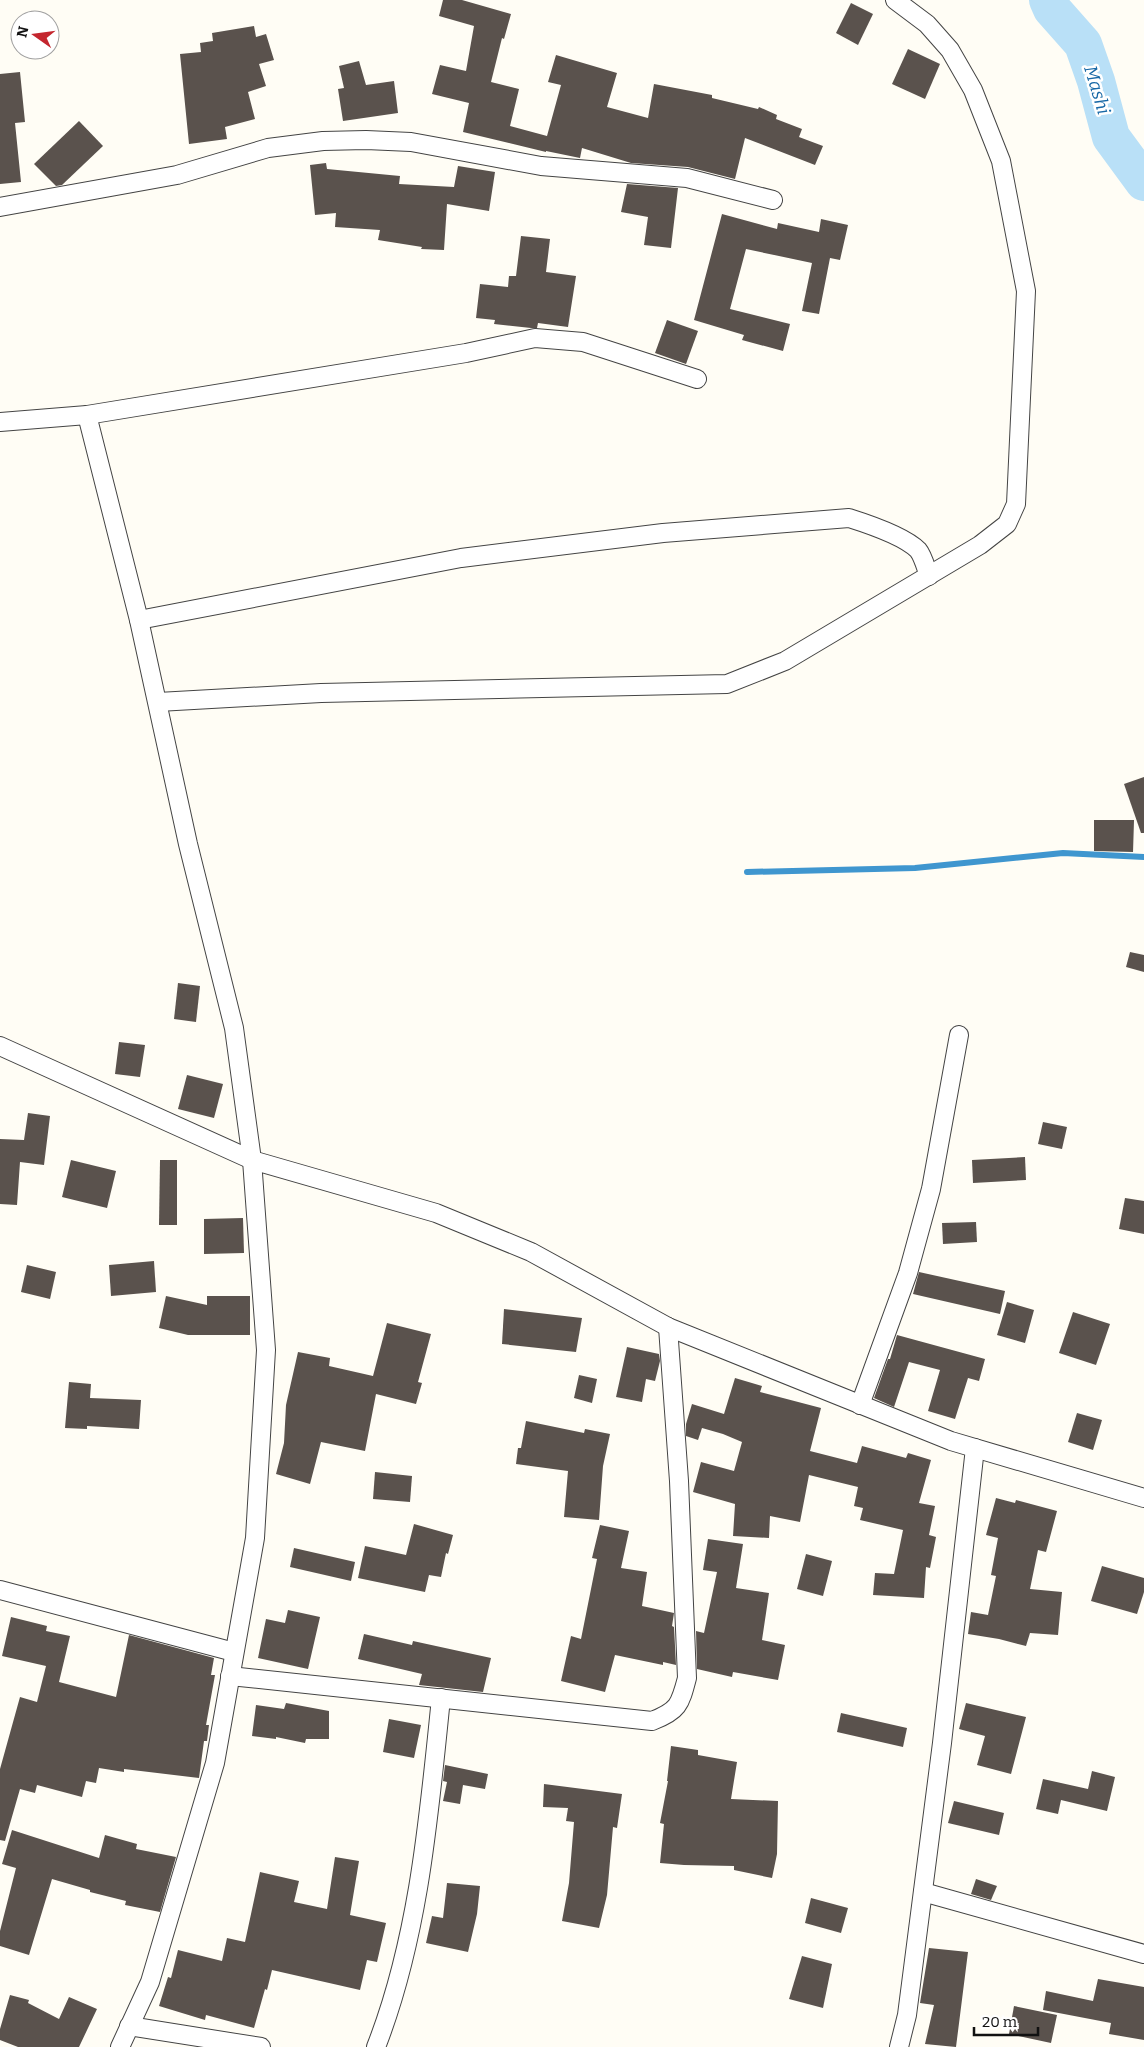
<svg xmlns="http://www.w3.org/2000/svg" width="1144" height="2047" viewBox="0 0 1144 2047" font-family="Bitter,serif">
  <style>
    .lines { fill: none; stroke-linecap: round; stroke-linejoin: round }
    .stream { stroke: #3f96cf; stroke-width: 6 }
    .river { stroke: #b9e0f7; stroke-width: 38 }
    .building { fill: #5a524d }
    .street-casing { stroke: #444; stroke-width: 20 }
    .street { stroke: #fff; stroke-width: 18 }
    .labels { text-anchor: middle; stroke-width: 5; stroke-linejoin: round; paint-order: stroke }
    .water-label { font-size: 18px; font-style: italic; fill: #1768a6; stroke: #fff }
  </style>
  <rect width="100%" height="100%" fill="#fffdf5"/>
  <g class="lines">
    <polyline class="stream" points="747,872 915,868 1063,853 1144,857"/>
    <polyline class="river" points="1048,0 1052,9 1083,44 1096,81 1111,137 1144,182"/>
  </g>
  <g class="building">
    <polygon points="443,0 462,0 511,14 504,39 502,38 491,82 519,89 510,126 547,136 561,85 548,82 556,55 617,73 607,107 648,118 654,84 712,95 712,98 758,109 759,107 777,115 776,119 802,129 799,137 823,146 815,165 745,138 735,179 688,167 631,163 582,148 580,158 546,151 546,152 463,132 469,103 432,94 440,65 466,71 474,26 439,16"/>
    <polygon points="851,3 873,14 858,45 836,33"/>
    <polygon points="254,26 256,37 266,34 274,60 259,64 266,86 248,92 255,119 225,127 227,139 189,144 180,54 201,52 200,43 213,41 212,33"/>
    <polygon points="908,49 940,64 925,99 892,84"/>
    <polygon points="359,61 366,85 394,81 398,113 343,121 338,89 344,88 339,66"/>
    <polygon points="20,72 25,122 15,123 21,182 0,184 0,74"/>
    <polygon points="79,121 103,146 62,185 56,186 34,164"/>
    <polygon points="326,163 327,169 400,176 399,184 454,187 458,166 495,172 489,211 447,204 444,250 421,249 422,247 378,240 380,230 335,227 336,213 315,215 310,165"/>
    <polygon points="627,184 678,188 671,248 644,245 648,217 621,212"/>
    <polygon points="722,214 777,229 778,223 819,232 821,219 848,225 840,260 830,258 819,314 802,311 812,263 746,249 730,309 790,324 783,351 742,340 744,335 694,320"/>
    <polygon points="521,236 550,239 546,272 576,276 568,327 538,323 537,328 531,328 494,324 495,320 476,318 480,284 508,287 509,276 516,276"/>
    <polygon points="667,320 698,331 686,364 655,353"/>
    <polygon points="1144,777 1144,833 1141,833 1124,784"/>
    <polygon points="1094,820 1134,820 1133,852 1094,851"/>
    <polygon points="1130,952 1144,955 1144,972 1126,967"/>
    <polygon points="178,983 200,986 196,1022 174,1019"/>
    <polygon points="119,1042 145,1045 140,1077 115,1074"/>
    <polygon points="187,1075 223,1084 214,1118 178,1109"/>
    <polygon points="28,1113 50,1116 44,1165 20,1162 17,1205 0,1204 0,1139 24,1140"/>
    <polygon points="1043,1122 1067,1127 1062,1149 1038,1144"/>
    <polygon points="1025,1157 1026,1180 973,1183 972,1160"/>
    <polygon points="71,1160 116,1171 107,1208 62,1197"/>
    <polygon points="160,1160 177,1160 177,1225 159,1225"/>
    <polygon points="1125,1198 1144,1201 1144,1234 1119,1229"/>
    <polygon points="243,1218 244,1253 204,1254 204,1219"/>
    <polygon points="976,1222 977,1242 943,1244 942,1223"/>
    <polygon points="154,1261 156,1292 111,1296 109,1265"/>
    <polygon points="27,1265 56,1272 50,1299 21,1292"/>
    <polygon points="919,1272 1005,1291 1000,1314 913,1294"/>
    <polygon points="166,1296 207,1305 207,1296 250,1296 250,1335 188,1335 159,1328"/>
    <polygon points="1007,1302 1034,1310 1025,1343 997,1335"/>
    <polygon points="504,1309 582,1318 576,1352 502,1344"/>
    <polygon points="1073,1312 1110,1324 1096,1365 1059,1353"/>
    <polygon points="387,1323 431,1334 418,1382 422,1383 416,1404 376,1394 365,1451 321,1442 310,1484 276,1474 284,1443 286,1405 298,1352 330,1358 329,1366 373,1376"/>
    <polygon points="897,1335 985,1359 979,1381 968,1378 955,1419 928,1411 940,1370 909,1362 894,1407 874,1398 888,1359 890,1359"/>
    <polygon points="627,1347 659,1354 660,1361 655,1381 646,1379 642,1402 616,1397"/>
    <polygon points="579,1375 597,1379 592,1403 574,1398"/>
    <polygon points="735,1378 762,1386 760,1392 821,1408 810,1451 857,1463 862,1446 906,1458 908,1453 931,1460 919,1503 935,1506 929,1535 936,1537 930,1568 926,1567 924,1598 873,1595 875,1573 894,1574 903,1530 860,1520 863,1508 854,1506 858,1487 809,1475 800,1522 770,1516 769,1538 733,1536 735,1504 693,1492 701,1462 734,1471 742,1442 723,1434 702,1428 698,1440 686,1436 686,1424 692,1404 724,1414"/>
    <polygon points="69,1382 91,1384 90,1398 141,1400 139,1429 87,1426 87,1429 65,1428"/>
    <polygon points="1077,1413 1102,1420 1093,1450 1068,1442"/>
    <polygon points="526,1421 584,1433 585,1429 610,1434 603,1466 599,1520 564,1517 568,1471 516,1464 518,1448 521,1448"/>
    <polygon points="375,1472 412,1476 410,1502 373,1499"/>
    <polygon points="996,1498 1015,1503 1016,1500 1057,1511 1046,1552 1038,1550 1030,1589 1062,1592 1058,1635 1030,1633 1026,1646 999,1639 968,1634 971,1612 988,1615 996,1576 991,1575 998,1538 986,1535"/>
    <polygon points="414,1524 453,1535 448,1554 446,1553 441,1577 429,1575 425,1592 358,1578 365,1546 406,1555"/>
    <polygon points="600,1525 629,1531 621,1568 647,1572 642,1606 674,1613 672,1626 674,1627 676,1665 663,1662 663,1665 615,1655 605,1692 561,1681 571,1636 581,1639 597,1559 592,1558"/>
    <polygon points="708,1539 743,1544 736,1588 769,1593 762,1640 785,1645 778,1680 733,1672 732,1677 697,1669 696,1631 704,1633 717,1572 703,1570"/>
    <polygon points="294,1548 355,1562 351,1581 290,1567"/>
    <polygon points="806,1554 832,1561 823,1596 797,1589"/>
    <polygon points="1102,1566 1144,1578 1144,1592 1137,1614 1091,1601"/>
    <polygon points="288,1610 320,1617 308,1669 258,1658 266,1619 285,1623"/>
    <polygon points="11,1617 47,1626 46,1631 70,1636 59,1682 116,1697 129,1635 214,1658 211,1675 215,1675 206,1725 209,1725 207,1741 204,1741 199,1778 124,1769 124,1772 99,1768 96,1783 86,1781 82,1797 37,1785 35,1793 20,1789 5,1841 0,1840 0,1769 20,1697 37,1702 46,1666 2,1656"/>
    <polygon points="364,1634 412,1645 413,1641 491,1658 483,1692 419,1685 422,1674 358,1659"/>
    <polygon points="286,1703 329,1711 329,1739 306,1739 305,1743 276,1737 276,1739 252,1736 256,1705 284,1709"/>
    <polygon points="966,1703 1026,1717 1011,1774 977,1765 985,1736 959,1729"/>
    <polygon points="841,1713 907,1728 903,1747 837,1732"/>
    <polygon points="389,1719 421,1725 414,1758 383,1752"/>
    <polygon points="671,1746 698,1750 698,1755 737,1762 731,1799 778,1801 777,1854 772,1878 734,1870 734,1866 684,1865 660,1863 664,1824 660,1823 668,1781 667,1781"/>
    <polygon points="445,1765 488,1774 485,1789 463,1785 460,1804 443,1801 447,1782 443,1781"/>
    <polygon points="1092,1771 1115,1777 1107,1811 1061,1800 1058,1814 1036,1809 1043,1779 1088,1789"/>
    <polygon points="544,1784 622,1794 617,1828 613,1827 607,1895 599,1928 562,1921 569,1883 574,1822 566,1821 568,1808 543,1807"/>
    <polygon points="954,1801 1004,1813 999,1835 948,1823"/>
    <polygon points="12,1830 99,1858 105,1835 137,1844 136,1849 176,1857 160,1912 125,1905 126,1901 90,1892 90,1890 52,1879 29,1955 0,1946 0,1931 16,1868 2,1864"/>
    <polygon points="335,1857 359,1861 350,1915 386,1923 377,1962 367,1960 360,1990 272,1970 267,1990 265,1989 254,2028 206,2015 205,2020 159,2006 168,1977 171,1978 178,1950 222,1961 227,1938 245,1942 260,1872 299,1881 294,1902 327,1909"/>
    <polygon points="976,1879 997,1886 991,1900 971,1894"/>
    <polygon points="447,1883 480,1886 477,1914 468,1952 426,1943 432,1916 443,1918"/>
    <polygon points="811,1898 848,1908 841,1933 805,1923"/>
    <polygon points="929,1948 968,1952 956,2047 925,2044 934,2005 920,2003"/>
    <polygon points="802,1956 832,1964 823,2008 789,1999"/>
    <polygon points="1098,1979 1144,1987 1144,2040 1109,2034 1111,2023 1043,2010 1046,1991 1093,2001"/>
    <polygon points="10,1995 29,2000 28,2003 59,2019 69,1997 97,2009 79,2047 18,2047 0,2040 0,2029"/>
    <polygon points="1014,2006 1057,2015 1051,2043 1009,2034"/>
  </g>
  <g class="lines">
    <defs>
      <g id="street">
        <polyline points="0,207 177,175 268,148 323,141 366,140 411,142 541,166 687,178 773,200"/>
        <polyline points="87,415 139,620 188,844 234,1028 252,1160 266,1350 255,1538 215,1763 150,1982 120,2047"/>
        <polyline points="0,422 87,415 466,353 535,338 583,342 697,379"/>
        <path d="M 139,620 L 461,558 L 663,533 L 849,518 C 868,524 904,536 918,550 C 923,556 926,568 929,576"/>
        <polyline points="158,702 321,693 727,684 785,661 980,545 1007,524 1016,504 1026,291 1001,161 973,90 950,50 927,24 895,0"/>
        <polyline points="0,1046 252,1160 436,1213 531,1252 668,1327 951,1441 1144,1498"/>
        <polyline points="860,1405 908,1273 931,1189 959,1035"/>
        <polyline points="0,1590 234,1652"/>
        <path d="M 230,1676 L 652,1721 C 678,1711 680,1705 687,1678 L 679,1481 L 668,1327"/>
        <polyline points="923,1892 1144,1954"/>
        <polyline points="129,2026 261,2047"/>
        <path d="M 376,2047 C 419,1937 429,1815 441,1698"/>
        <polyline points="899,2047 907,2015 942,1743 975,1448"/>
      </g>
    </defs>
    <use href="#street" class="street-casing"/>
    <use href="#street" class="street"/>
  </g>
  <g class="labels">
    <g class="water-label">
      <text transform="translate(1097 90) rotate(73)" y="6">Mashi</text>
    </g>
  </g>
  <g transform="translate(35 35) rotate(284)"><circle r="24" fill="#ffffff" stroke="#a0a0a0"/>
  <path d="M0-4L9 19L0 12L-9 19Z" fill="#c4262e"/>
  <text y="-8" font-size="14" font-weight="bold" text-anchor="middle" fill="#111111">N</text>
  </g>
  <path d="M974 2027v8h64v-8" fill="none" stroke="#111111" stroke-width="2.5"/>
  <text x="982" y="2027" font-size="15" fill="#111111" stroke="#ffffff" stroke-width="4" paint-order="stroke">20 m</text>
</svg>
